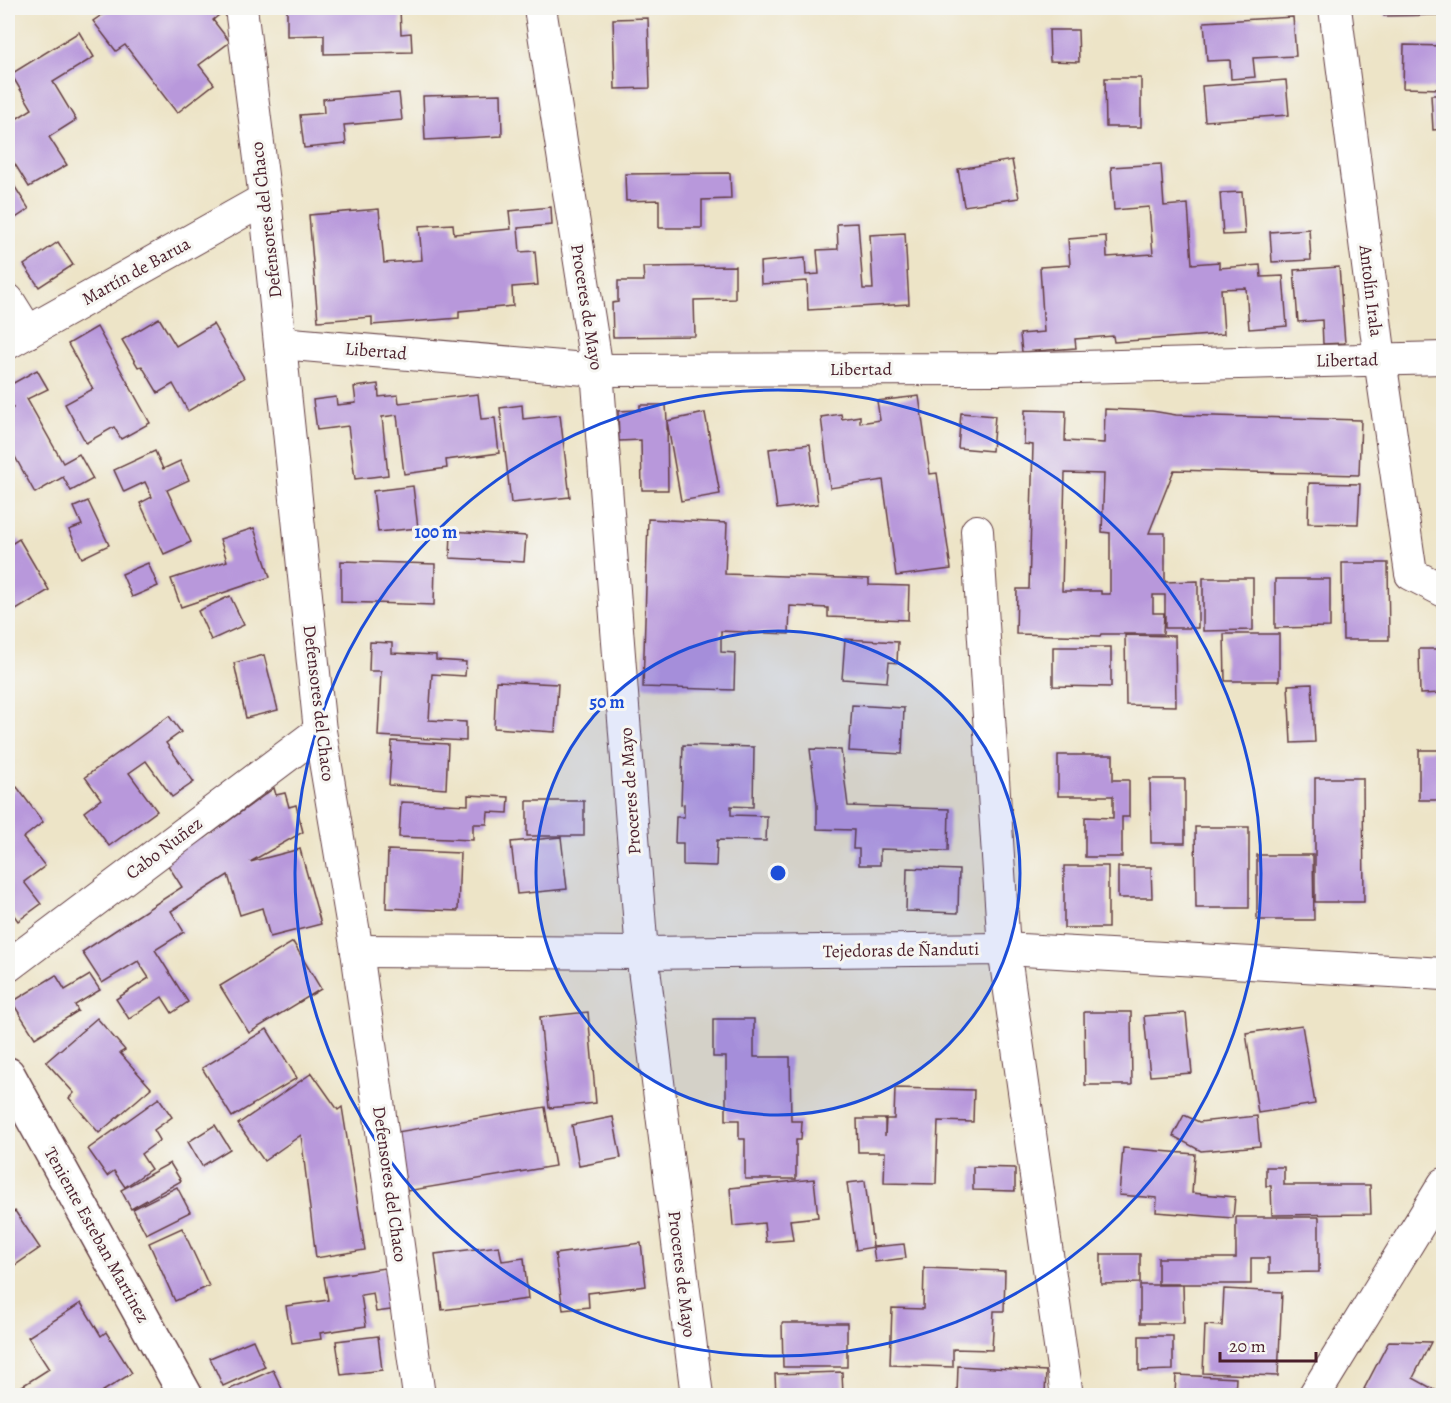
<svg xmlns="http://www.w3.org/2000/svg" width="1451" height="1403" viewBox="0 0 1451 1403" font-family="Alegreya,serif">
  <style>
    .building { fill: #b898db; fill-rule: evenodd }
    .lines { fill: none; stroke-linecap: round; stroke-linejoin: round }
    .minor-casing { stroke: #623d42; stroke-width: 34 }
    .tertiary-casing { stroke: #623d42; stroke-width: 36 }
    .minor { stroke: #fff; stroke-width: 32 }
    .tertiary { stroke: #fff; stroke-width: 33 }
    .ring { fill: none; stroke: #1d4ed8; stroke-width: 3 }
    .labels { text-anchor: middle; stroke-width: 6; stroke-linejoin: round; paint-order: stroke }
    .street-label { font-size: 18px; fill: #4a1f2b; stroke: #f6f6f2 }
    .centre { fill: #1d4ed8; stroke: #f6f6f2; stroke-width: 3 }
    .ring-label { font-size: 18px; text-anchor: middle; font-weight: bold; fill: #1d4ed8; stroke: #f6f6f2; stroke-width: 6; stroke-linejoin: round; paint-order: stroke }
  </style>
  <rect width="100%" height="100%" fill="#f6f6f2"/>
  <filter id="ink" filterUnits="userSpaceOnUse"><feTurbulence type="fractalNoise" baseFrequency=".0167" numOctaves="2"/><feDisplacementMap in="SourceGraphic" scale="12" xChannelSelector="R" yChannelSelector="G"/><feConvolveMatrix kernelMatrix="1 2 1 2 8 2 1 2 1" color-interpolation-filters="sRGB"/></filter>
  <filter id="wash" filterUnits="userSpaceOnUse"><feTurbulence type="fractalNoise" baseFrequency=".008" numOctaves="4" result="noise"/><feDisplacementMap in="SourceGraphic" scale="24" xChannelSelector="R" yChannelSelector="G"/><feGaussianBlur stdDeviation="1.35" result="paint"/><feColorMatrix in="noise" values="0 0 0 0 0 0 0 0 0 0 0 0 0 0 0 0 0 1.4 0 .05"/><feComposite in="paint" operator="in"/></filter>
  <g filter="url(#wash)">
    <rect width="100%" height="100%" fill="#ede4c7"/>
    <g id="blocks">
      <g class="building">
        <polygon points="112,8 217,8 219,15 213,20 230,42 199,65 214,84 177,113 125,45 116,51 93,21"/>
        <polygon points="287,8 400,8 401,34 411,33 412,52 324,54 324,35 287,36"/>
        <polygon points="1384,8 1443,8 1443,15 1384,16"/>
        <polygon points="1293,17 1296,56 1253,58 1255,77 1231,79 1230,60 1207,61 1204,22"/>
        <polygon points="648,18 650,88 615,89 613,19"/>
        <polygon points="1049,30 1078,30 1079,62 1050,61"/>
        <polygon points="79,32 94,57 53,82 76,120 49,137 67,165 29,187 8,153 8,124 32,109 11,74"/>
        <polygon points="1404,45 1443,46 1443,89 1403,88"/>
        <polygon points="1105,78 1141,78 1141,127 1106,127"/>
        <polygon points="1286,80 1289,115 1205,121 1202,86"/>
        <polygon points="399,93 402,120 344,125 346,144 304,148 300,115 324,113 323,99"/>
        <polygon points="501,94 502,136 425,140 423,96"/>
        <polygon points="1431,95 1443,95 1443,129 1433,130"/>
        <polygon points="1012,160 1019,198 964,206 958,169"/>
        <polygon points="1161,164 1164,206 1188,204 1192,264 1219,262 1219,268 1260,265 1261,277 1283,276 1287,326 1249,329 1246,288 1221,289 1224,334 1114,342 1113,336 1075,339 1076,348 1022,352 1020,334 1044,332 1040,267 1070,265 1068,239 1106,236 1107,257 1153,254 1149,207 1114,210 1111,167"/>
        <polygon points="730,173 731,199 702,200 702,228 659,228 659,200 626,201 625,174"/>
        <polygon points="8,176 29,209 8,223"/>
        <polygon points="1242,192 1245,234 1223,235 1220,193"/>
        <polygon points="551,207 552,225 518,228 520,252 535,251 538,285 512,287 513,306 459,311 459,318 372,325 372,317 318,321 309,215 379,209 384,263 422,260 419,226 453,224 454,234 511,229 509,211"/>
        <polygon points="858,223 863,289 873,289 870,235 905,233 909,304 808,310 807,281 761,284 760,262 805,258 806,275 819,274 817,250 838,249 837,224"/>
        <polygon points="1309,229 1311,260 1272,262 1270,232"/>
        <polygon points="58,242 73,265 39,287 24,265"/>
        <polygon points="735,266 735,299 694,300 695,336 613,337 612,303 618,302 618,281 644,281 643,267"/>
        <polygon points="1339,267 1345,343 1323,344 1322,320 1298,322 1294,270"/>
        <polygon points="159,318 176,346 213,324 244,378 188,411 173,384 158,393 142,366 138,367 122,340"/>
        <polygon points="97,327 150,423 121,439 114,427 86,443 65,404 93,389 68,344"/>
        <polygon points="37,370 48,389 27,399 63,463 79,454 93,479 71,491 63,477 35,493 8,444 8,411 13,408 8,397 8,386"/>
        <polygon points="378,384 379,397 398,395 399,403 478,394 481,419 495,418 499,453 446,460 447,468 404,474 397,415 382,417 388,475 355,479 348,426 317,430 313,400 336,397 337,405 356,403 354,387"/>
        <polygon points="919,396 930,474 937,473 951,569 896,576 883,480 830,488 821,417 841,414 842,419 860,416 860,423 880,420 877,401"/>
        <polygon points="522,405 523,419 560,415 570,497 511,503 500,408"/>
        <polygon points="640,405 666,405 667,421 705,413 720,494 681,501 667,421 668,490 642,490 641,440 619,441 618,411 640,410"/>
        <path d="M 1105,409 L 1152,411 L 1176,415 L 1361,420 L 1359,475 L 1174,470 L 1149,533 L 1165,533 L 1165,582 L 1198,581 L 1198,628 L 1165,628 L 1165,595 L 1153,595 L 1153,613 L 1164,613 L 1163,634 L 1101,634 L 1100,636 L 1016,634 L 1017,589 L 1029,589 L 1033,445 L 1024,444 L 1025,410 L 1066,411 L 1065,441 L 1104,443 ZM 1065,473 L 1104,474 L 1102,532 L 1110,533 L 1110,594 L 1101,594 L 1101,591 L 1062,591 Z"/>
        <polygon points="961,413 995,416 992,451 958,448"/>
        <polygon points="810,444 818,504 777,509 769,449"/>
        <polygon points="155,451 163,469 180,461 189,480 167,490 191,542 164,554 140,503 152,497 145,482 124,492 114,470"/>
        <polygon points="1309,483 1360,484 1358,524 1308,523"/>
        <polygon points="413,486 418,528 378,532 373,491"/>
        <polygon points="88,501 109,545 82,558 69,530 82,525 74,507"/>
        <polygon points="648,519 727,523 725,574 869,579 869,585 909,586 908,620 828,617 828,608 790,606 789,634 721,631 721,652 735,653 734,690 643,687"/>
        <polygon points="254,528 270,577 181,607 171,579 227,561 220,539"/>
        <polygon points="451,531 526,536 524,562 450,558"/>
        <polygon points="19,539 49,590 8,615 8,546"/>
        <polygon points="341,561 435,564 434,605 341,602"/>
        <polygon points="148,563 158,586 132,597 122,574"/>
        <polygon points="1342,563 1388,563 1389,640 1343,640"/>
        <polygon points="1203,578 1253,578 1253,630 1203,631"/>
        <polygon points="1275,579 1330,579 1330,627 1275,628"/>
        <polygon points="230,596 244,625 211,640 198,611"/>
        <polygon points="1224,634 1279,634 1279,681 1225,681"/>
        <polygon points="1125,635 1175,636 1176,706 1126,705"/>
        <polygon points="845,639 898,642 897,663 889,662 887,682 842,679"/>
        <polygon points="370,642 392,643 392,653 436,655 436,660 466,662 465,676 432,674 429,720 466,722 466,741 378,736 381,671 369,671"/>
        <polygon points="1053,647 1111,647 1111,687 1053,686"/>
        <polygon points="1419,649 1443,649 1443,693 1420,694"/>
        <polygon points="264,655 278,710 246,718 234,663"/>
        <polygon points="496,681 558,684 555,732 494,728"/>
        <polygon points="1312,684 1315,742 1291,743 1288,685"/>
        <polygon points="852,705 904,708 902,754 849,751"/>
        <polygon points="169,716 181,732 166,743 194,782 172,797 146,761 129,773 157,811 109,846 84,812 101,799 85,777"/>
        <polygon points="392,741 448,744 446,789 389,785"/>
        <polygon points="683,745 754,747 753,807 731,806 731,815 767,816 766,841 717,840 716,866 683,865 683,843 675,843 676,817 684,817 684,804 681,805"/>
        <polygon points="810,749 841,750 848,806 949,809 948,851 880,849 880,865 859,865 859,849 853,849 854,830 817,829 817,805"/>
        <rect x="1419" y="750" width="24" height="50"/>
        <polygon points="1058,755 1113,755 1113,780 1129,780 1129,817 1122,817 1122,857 1085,857 1085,817 1113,818 1113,796 1058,796"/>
        <polygon points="1315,778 1363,778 1364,902 1315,902"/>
        <polygon points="1150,779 1185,779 1185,843 1151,843"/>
        <polygon points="17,787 43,822 23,838 45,866 24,882 41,904 18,921 8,907 8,794"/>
        <polygon points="274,788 276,795 285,793 289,807 296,805 303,832 250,862 300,849 321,924 270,937 262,908 240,915 228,875 171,911 184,932 155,950 188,1002 172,1013 162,997 129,1019 116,999 149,978 138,961 102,983 82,952 182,887 162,856 201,832 205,838"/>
        <polygon points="468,795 509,797 508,813 488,812 487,824 473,824 473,840 399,837 401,802 468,805"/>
        <rect x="527" y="801" width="57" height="35"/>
        <polygon points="1195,827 1249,827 1249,908 1196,908"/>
        <polygon points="561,837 567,889 517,894 511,842"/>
        <polygon points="388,850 460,853 458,911 386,908"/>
        <polygon points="1257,855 1313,855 1314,920 1257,920"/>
        <rect x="1064" y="866" width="44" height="62"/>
        <polygon points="1118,867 1151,867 1152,898 1118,898"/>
        <polygon points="907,868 959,870 958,913 906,911"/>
        <polygon points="293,942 321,989 249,1033 220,986"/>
        <polygon points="56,975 65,990 90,975 100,990 75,1005 78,1011 35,1038 12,1002"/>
        <polygon points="588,1012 596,1103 549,1108 540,1017"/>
        <polygon points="1084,1012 1131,1012 1132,1085 1085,1085"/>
        <polygon points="1186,1013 1192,1073 1150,1076 1144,1016"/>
        <polygon points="97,1018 125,1050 120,1053 151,1088 99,1133 69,1098 74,1093 46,1062"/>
        <polygon points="713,1019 754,1019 754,1057 790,1057 791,1121 802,1121 801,1140 796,1140 796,1179 745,1179 745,1139 739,1139 739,1120 726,1120 726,1057 713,1057"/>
        <polygon points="1302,1025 1315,1104 1258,1113 1246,1033"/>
        <polygon points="267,1029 297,1078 232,1117 202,1068"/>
        <polygon points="312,1073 338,1110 342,1107 365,1250 316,1258 301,1135 264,1161 238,1124"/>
        <polygon points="895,1088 974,1090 973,1122 938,1121 936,1184 884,1183 885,1152 858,1152 857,1119 885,1119 885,1136 886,1119 894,1119"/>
        <polygon points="159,1098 172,1117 154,1130 160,1140 141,1154 151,1169 125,1187 114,1171 107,1176 88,1149"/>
        <polygon points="545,1107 555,1166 407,1191 397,1132"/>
        <polygon points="1184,1115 1199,1122 1257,1116 1260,1146 1201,1151 1173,1136"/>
        <polygon points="613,1117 621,1158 579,1166 572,1125"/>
        <polygon points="215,1125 230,1149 202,1166 188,1142"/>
        <polygon points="1123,1148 1195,1154 1192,1193 1235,1197 1233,1218 1156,1212 1157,1198 1119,1195"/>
        <polygon points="170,1163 181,1181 131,1209 121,1190"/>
        <polygon points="973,1167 1015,1168 1015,1191 973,1190"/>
        <polygon points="1266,1167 1284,1167 1284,1185 1370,1185 1371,1214 1272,1215 1271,1186 1266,1186"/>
        <polygon points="814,1179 818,1217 790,1220 793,1240 766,1242 764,1223 733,1226 730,1188"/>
        <polygon points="865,1181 873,1247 904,1244 906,1258 875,1262 873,1247 856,1250 847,1183"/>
        <polygon points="177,1187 190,1212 146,1234 133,1209"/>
        <polygon points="15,1211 40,1248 8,1270 8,1216"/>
        <polygon points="1236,1217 1319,1217 1319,1272 1269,1273 1269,1258 1251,1258 1251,1284 1158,1284 1158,1258 1236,1258"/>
        <polygon points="182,1228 209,1286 175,1301 149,1243"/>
        <polygon points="641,1243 646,1286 588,1293 589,1307 563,1310 555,1254"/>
        <polygon points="499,1246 502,1261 524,1258 528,1299 442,1310 435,1254"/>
        <polygon points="1101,1254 1140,1254 1140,1283 1101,1284"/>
        <polygon points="391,1267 398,1309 376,1312 373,1293 361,1295 366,1326 320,1333 321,1339 292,1343 286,1306 328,1300 324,1277"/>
        <polygon points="924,1268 1005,1271 1004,1311 994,1311 992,1350 953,1349 953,1367 890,1365 892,1308 923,1309"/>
        <polygon points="1140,1285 1183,1285 1184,1323 1140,1323"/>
        <polygon points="1224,1289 1282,1292 1278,1376 1203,1373 1205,1325 1222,1326"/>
        <polygon points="81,1303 101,1336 106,1332 132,1373 97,1395 8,1395 49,1369 28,1337"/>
        <polygon points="782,1323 847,1323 847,1367 783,1367"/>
        <polygon points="378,1336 382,1370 341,1375 336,1341"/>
        <polygon points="1139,1336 1173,1336 1173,1370 1139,1371"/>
        <polygon points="253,1340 265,1367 223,1386 210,1358"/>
        <polygon points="1389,1341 1431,1342 1413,1378 1435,1390 1432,1395 1377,1395 1364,1389"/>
        <polygon points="958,1366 1046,1371 1045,1395 957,1395"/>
        <polygon points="273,1370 285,1395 233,1395 230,1389"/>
        <polygon points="842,1372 843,1395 776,1395 775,1374"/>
        <polygon points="1176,1375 1236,1378 1235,1395 1175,1395"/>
      </g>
    </g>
  </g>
  <g filter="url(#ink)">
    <use href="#blocks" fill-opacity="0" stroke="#623d42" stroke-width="1.5"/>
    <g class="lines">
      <defs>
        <g id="minor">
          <polyline points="241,8 265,199 320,731 357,951 419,1396"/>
          <polyline points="540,8 597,370 642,953 697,1396"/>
          <polyline points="1335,8 1380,359 1411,574 1444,591"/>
          <polyline points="8,300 28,332"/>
          <polyline points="8,343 265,199"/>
          <polyline points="280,343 597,370 998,369 1444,358"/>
          <polyline points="977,531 1004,949 1067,1396"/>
          <polyline points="357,951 642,953 1004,949 1444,974"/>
          <polyline points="8,966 320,731"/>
          <polyline points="1314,1396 1444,1184"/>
        </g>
        <polyline id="tertiary" points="8,1074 186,1396"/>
      </defs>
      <use href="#minor" class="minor-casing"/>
      <use href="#tertiary" class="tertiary-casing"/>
      <use href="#minor" class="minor"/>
      <use href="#tertiary" class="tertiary"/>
    </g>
  </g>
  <circle cx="778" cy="873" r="242" fill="#1d4ed8" fill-opacity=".12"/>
  <g class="ring">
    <circle cx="778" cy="873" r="242"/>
    <circle cx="778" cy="873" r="483"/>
  </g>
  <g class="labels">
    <g class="street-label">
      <text transform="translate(266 220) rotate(-97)" y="6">Defensores del Chaco</text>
      <text transform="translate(136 271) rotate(-29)" y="6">Martín de Barua</text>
      <text transform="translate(1371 291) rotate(83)" y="6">Antolín Irala</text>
      <text transform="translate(587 307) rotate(81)" y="6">Proceres de Mayo</text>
      <text transform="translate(376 351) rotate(5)" y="6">Libertad</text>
      <text transform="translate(1347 360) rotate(-1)" y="6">Libertad</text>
      <text x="861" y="375">Libertad</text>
      <text transform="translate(319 703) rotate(83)" y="6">Defensores del Chaco</text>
      <text transform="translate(630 791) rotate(-94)" y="6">Proceres de Mayo</text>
      <text transform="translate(164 848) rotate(-37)" y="6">Cabo Nuñez</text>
      <text transform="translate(901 950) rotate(-1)" y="6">Tejedoras de Ñanduti</text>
      <text transform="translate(390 1184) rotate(82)" y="6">Defensores del Chaco</text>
      <text transform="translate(97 1235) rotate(61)" y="6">Teniente Esteban Martinez</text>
      <text transform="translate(682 1274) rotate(83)" y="6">Proceres de Mayo</text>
    </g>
  </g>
  <circle cx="778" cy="873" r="9" class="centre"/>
  <g class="ring-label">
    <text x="436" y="538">100 m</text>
    <text x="607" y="708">50 m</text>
  </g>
  <rect width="1451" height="1403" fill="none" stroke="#f6f6f2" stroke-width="30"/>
  <path d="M1220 1352v9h96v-9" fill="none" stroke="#4a1f2b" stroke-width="3"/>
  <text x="1229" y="1352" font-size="18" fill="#4a1f2b" stroke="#f6f6f2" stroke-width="4.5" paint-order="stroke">20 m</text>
</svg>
